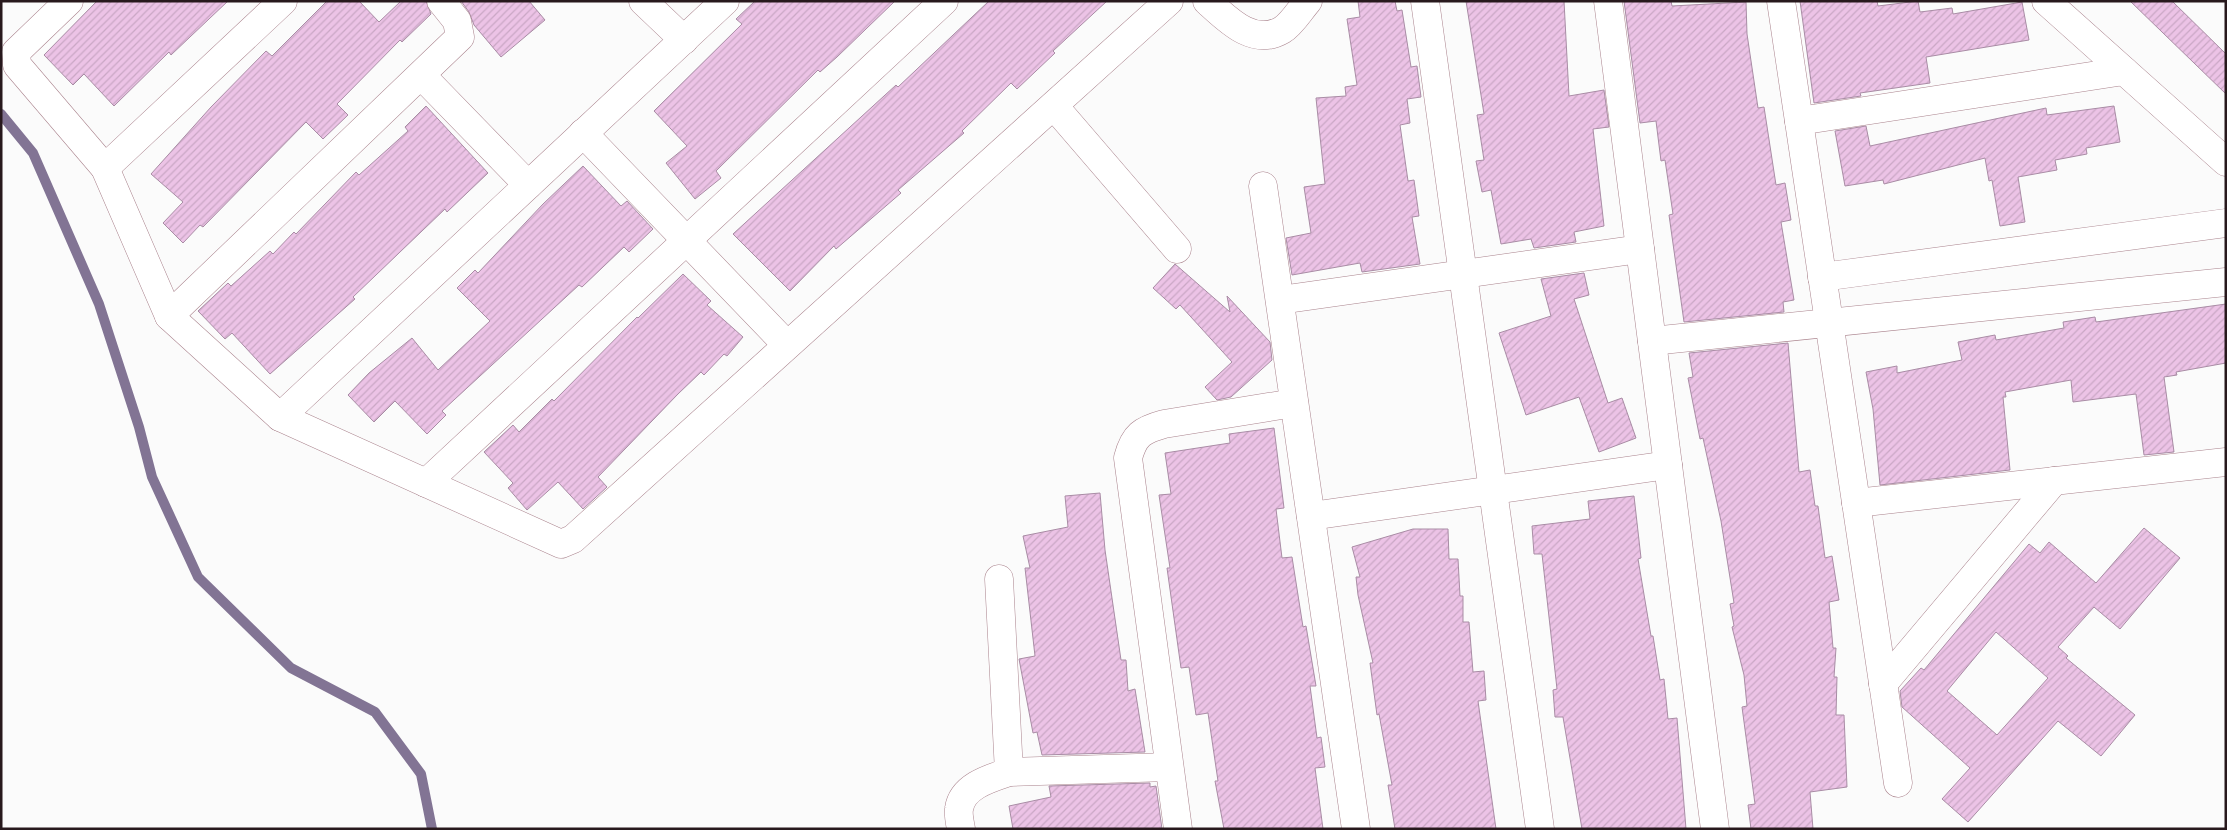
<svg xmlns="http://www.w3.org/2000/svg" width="2227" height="830" viewBox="0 0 2227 830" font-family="Figtree,sans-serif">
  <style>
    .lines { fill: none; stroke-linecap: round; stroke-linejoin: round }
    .stream { stroke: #827494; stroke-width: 10 }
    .building { fill: url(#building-hatch); stroke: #a98ca5; fill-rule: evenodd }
    .minor-casing { stroke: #aa838d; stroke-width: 29 }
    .minor { stroke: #fff; stroke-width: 28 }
  </style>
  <defs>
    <pattern id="building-hatch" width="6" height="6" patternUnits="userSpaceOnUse" patternTransform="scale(1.25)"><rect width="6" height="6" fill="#ecc3e6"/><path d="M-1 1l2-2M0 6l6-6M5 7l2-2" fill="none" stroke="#caa7c5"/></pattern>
  </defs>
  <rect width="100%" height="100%" fill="#fbfbfb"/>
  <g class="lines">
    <polyline class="stream" points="1,114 33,153 99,304 139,427 152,477 198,577 291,668 375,712 421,774 432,829"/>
  </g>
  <g class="building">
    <polygon points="97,1 228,1 171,55 169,52 114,106 84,74 73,85 44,55"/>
    <polygon points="327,1 359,1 379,22 401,1 426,1 431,14 402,42 400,40 337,104 348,115 323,139 306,122 203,227 200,225 183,243 163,223 183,202 151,174 211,107 266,51 272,56"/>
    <polygon points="461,1 529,1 545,20 501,57 474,25 469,12"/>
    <polygon points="755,1 895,1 837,57 820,72 818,70 716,171 721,178 695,199 666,163 687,146 654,111 742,24 736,19"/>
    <polygon points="989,1 1107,1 1053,51 1055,53 1017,89 1011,83 962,131 964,133 898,190 901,193 836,249 834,246 790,291 733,234 896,85 898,87"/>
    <polygon points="1358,1 1395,1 1397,11 1402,10 1411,67 1417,66 1421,97 1407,99 1410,123 1400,125 1408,181 1414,180 1419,216 1412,217 1420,264 1362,272 1360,263 1292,275 1286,238 1311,233 1304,187 1325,184 1316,98 1346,96 1345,87 1357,85 1347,19 1360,17"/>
    <polygon points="1466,1 1564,1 1569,96 1604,90 1609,127 1593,129 1604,226 1574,232 1576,242 1534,248 1531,239 1501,244 1491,190 1482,192 1476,161 1484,160 1477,115 1484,114"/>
    <polygon points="1624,1 1671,1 1672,6 1746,2 1747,34 1758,108 1764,107 1776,185 1785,183 1791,220 1781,222 1794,300 1783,302 1784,312 1684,322 1669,215 1673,214 1665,160 1661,161 1656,121 1640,123"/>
    <polygon points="1800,1 1877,1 1878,6 1918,1 1920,12 1952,8 1953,14 2022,2 2029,40 1926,57 1930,83 1860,93 1861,96 1814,103"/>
    <polygon points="2130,1 2172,1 2226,54 2226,94"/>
    <polygon points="426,106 488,173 447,212 445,209 353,297 355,299 270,374 232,333 225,339 198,311 228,283 231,286 270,251 273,254 294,232 296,234 356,172 359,175 408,131 405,127"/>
    <polygon points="2114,106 2120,142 2086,148 2087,154 2055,160 2057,170 2018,177 2025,222 2000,226 1992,180 1989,181 1985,158 1884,184 1883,180 1845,186 1835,131 1866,126 1870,146 2046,108 2047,115"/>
    <polygon points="583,166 621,206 627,201 653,229 629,252 624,247 582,287 579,285 442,411 446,415 427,434 395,401 374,422 348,395 369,373 412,338 438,370 490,321 457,288 475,270 478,273 543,204"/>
    <polygon points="1175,264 1230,312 1227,296 1270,342 1272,360 1231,397 1217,400 1205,387 1232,362 1180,305 1176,309 1153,288"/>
    <polygon points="1584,273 1589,295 1574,299 1608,403 1622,398 1636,438 1599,452 1579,397 1526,415 1499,333 1551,316 1541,279"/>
    <polygon points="683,274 711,301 707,305 743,337 727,356 724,354 704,375 701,372 678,394 598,477 607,487 583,509 558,482 527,510 508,488 513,483 484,452 513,425 519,432 552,399 554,401 637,317 638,318"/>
    <polygon points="2226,304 2226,363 2176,372 2177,375 2164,377 2174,452 2144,455 2136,394 2073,402 2071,380 2005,392 2006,397 2003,397 2010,470 1880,485 1873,409 1866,372 1897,366 1897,373 1962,360 1958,342 1995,335 1996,340 2064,328 2063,322 2095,317 2096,322"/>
    <polygon points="1788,343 1799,472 1810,470 1815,506 1818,506 1825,558 1832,556 1839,600 1829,602 1833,648 1836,648 1834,677 1837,677 1836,715 1844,715 1847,787 1810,792 1813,829 1751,829 1748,805 1755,804 1742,707 1747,706 1744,675 1732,627 1734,626 1730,604 1734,603 1721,521 1703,438 1700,439 1688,378 1693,377 1689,353"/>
    <polygon points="1274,428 1284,508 1276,509 1282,558 1292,557 1303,627 1306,626 1316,686 1310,686 1317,738 1321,737 1325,767 1315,768 1323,829 1224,829 1215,781 1218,781 1208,713 1196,715 1189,667 1181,668 1167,568 1170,568 1159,495 1171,494 1165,453 1230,443 1229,434"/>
    <polygon points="1100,493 1105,550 1121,660 1126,660 1128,691 1135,689 1145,752 1042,755 1037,732 1033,733 1019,659 1035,656 1025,568 1030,568 1023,536 1068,527 1065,496"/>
    <polygon points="1634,496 1641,558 1638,559 1651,636 1653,636 1660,680 1664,679 1668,719 1677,718 1686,829 1582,829 1563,717 1555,717 1553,690 1557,689 1542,554 1534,554 1532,526 1590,519 1588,501"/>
    <path d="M 2144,528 L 2180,558 L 2120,629 L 2094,607 L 2058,647 L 2068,656 L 2066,658 L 2135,715 L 2101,756 L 2058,721 L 1968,822 L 1942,799 L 1970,768 L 1902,707 L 1900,691 L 1921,668 L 1924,670 L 2029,544 L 2040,553 L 2049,542 L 2096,583 ZM 1996,632 L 2048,678 L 1997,735 L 1947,691 Z"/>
    <polygon points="1413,529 1448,529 1449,559 1458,559 1460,596 1463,596 1463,622 1469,622 1473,672 1484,671 1486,700 1478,701 1496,829 1395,829 1388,785 1392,785 1379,714 1377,715 1370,663 1373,663 1358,595 1356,577 1360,577 1352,547"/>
    <polygon points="1150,783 1150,787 1156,786 1162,829 1013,829 1009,806 1051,797 1049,786"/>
  </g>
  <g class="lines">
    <defs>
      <g id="minor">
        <polyline points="69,1 16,52 17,65 105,168 169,316 280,417 561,544 573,539 1169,1"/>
        <polyline points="643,1 684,40"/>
        <path d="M 1207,1 C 1227,19 1253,47 1282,30 C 1292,24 1300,10 1308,1"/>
        <polyline points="1425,1 1540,829"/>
        <polyline points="1608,1 1715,829"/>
        <polyline points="1781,1 1898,783"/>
        <polyline points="2046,1 2226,162"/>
        <polyline points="422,76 528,185"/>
        <polyline points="1054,106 1177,249"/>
        <polyline points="1799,121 2124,71"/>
        <polyline points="583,133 787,345"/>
        <polyline points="105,168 283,1"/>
        <polyline points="1263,186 1356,829"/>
        <polyline points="1822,277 2226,223"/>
        <polyline points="1280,300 1640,249"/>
        <polyline points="169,316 460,37 457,21 441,1"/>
        <polyline points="1652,341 2226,282"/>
        <polyline points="280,417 725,1"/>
        <polyline points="426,483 944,1"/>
        <polyline points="1856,503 2226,462"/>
        <polyline points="1311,516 1668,465"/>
        <polyline points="999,579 1009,772"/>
        <polyline points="1883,684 2054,481"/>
        <path d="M 961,829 C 960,823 958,815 959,809 C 962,786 991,778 1009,772 L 1169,767"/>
        <path d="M 1178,829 L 1128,458 C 1134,435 1142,430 1164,424 L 1294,403"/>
      </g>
    </defs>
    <use href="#minor" class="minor-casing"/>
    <use href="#minor" class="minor"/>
  </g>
  <rect width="2227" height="830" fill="none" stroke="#28191d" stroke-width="5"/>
</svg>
